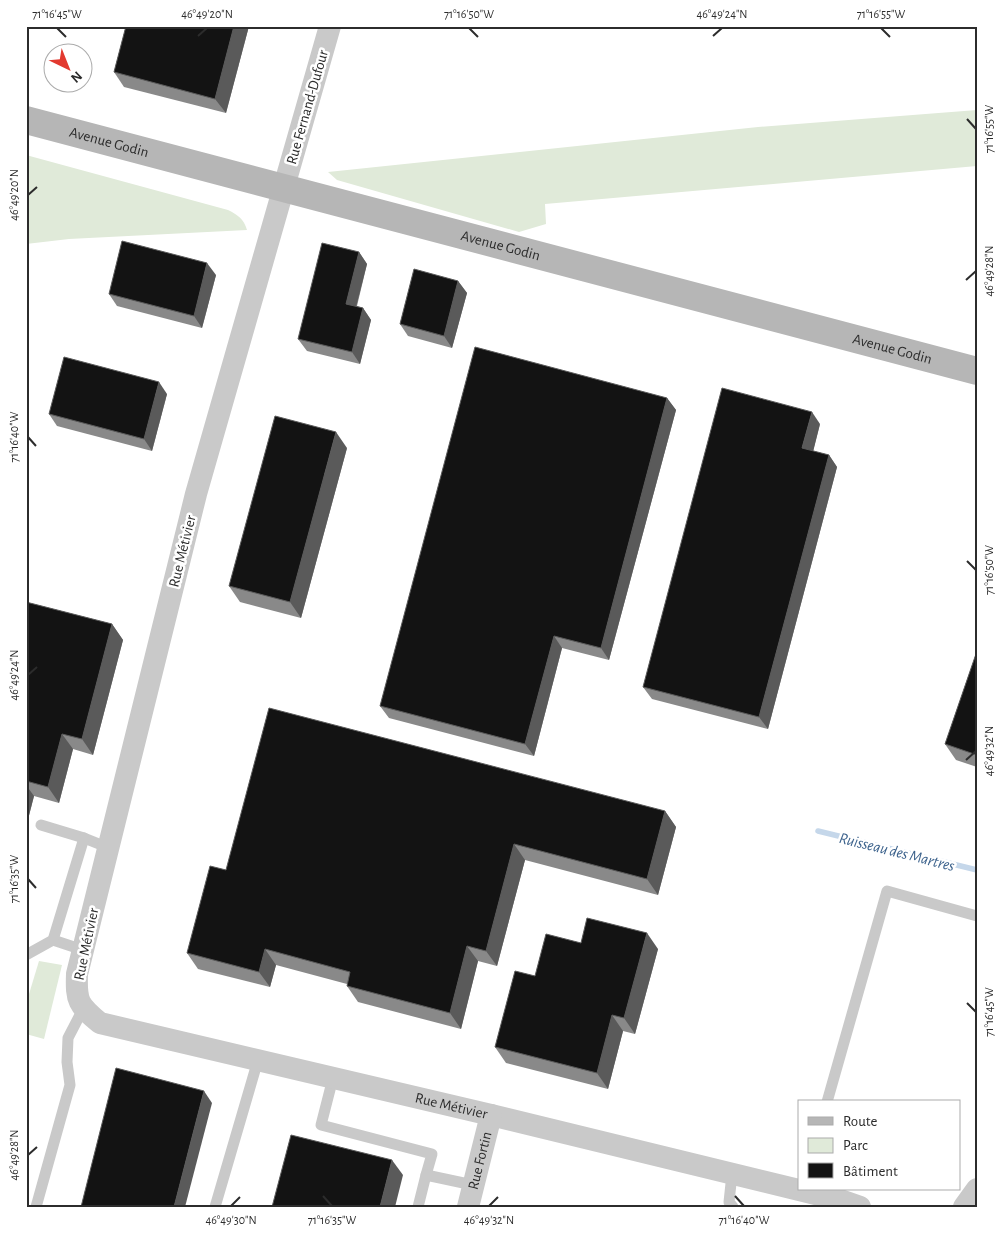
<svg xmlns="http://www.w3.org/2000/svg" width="1003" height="1233" viewBox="0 0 1003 1233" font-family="'Alegreya Sans',sans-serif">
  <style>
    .green { fill: #e0ead9 }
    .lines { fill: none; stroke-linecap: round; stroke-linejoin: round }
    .stream { stroke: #c5d7ea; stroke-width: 5.5 }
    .lane { stroke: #c9c9c9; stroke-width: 11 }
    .street { stroke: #c9c9c9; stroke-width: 22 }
    .secondary { stroke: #b6b6b6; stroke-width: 28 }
    .wall { fill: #898989 }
    .shaded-wall { fill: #5a5a5a }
    .building { fill: #131313; stroke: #5a5a5a }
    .ticks { fill: none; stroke: #2c2c2c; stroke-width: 2 }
    .labels { text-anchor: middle; stroke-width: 5; stroke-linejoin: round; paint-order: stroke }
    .street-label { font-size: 15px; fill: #2c2c2c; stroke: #fff }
    .water-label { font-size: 16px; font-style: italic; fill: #3c628c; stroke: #fff }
    .neatline { fill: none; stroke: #2c2c2c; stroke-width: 2 }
    .ticks-label { font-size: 12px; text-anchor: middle; fill: #2c2c2c }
  </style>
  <rect width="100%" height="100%" fill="#fff"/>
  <g class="green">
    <polygon points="977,110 977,166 545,204 546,224 519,232 337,180 328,172 758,127"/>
    <path d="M 26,155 L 228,210 C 238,215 244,219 247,230 L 69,239 L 26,244 Z"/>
    <polygon points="39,961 62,965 44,1039 26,1034 26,1004"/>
  </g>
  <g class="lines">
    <polyline class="stream" points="818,831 977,870"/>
    <g class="lane">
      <polyline points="41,825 84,838 109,848"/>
      <polyline points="53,940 83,950"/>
      <polyline points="26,955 53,940 84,838"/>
      <polyline points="333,1078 321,1125 432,1154 426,1175"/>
      <polyline points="827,1102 887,891 977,916"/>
      <polyline points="732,1174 729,1202 733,1207"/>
      <polyline points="36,1207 70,1085 67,1062 68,1038 83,1009"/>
      <polyline points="215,1207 258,1060"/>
      <polyline points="418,1207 426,1175 473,1185"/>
    </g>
    <g class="street">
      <path id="s1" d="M 330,26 L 196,494 L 77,974 C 76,1001 78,1005 100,1023 L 491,1115 L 840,1200 L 860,1207"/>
      <path id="s2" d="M 468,1207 L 491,1115"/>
      <polyline points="964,1207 977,1189"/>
    </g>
    <path class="secondary" id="s3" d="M 26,120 L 977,371"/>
  </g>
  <g class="wall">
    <polygon points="126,26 249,26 226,113 124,87 114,72"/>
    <polygon points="359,252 367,264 357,306 363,308 371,320 360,364 307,351 298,339"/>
    <polygon points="216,275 202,328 117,306 109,294"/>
    <polygon points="458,281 467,293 452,348 408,336 400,324"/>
    <polygon points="167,394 152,451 57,426 49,414"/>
    <polygon points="667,398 676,410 609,660 562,648 534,756 389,718 380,706"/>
    <polygon points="820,424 813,451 829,455 837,467 768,729 652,699 643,687"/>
    <polygon points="347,448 301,618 240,602 229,586"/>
    <polygon points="26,602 112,624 123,640 93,755 73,749 59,803 34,796 26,827"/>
    <polygon points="977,651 977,767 956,760 945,744"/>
    <polygon points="665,811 676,827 658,895 525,860 497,966 478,961 461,1029 358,1002 347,986 347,984 276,965 270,987 198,969 187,953 226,870"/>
    <polygon points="581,943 658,949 635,1034 623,1031 608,1089 506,1063 495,1047 535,976"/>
  </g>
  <g class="shaded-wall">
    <polygon points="234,26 249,26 226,113 215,99"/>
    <polygon points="359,252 367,264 354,315 346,304"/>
    <polygon points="207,263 216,275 202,328 194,316"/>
    <polygon points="458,281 467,293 452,348 444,336"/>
    <polygon points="363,308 371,320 360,364 352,352"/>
    <polygon points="159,382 167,394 152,451 144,439"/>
    <polygon points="667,398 676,410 609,660 601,648"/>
    <polygon points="812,412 820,424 811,460 802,448"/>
    <polygon points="336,432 347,448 301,618 290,602"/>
    <polygon points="829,455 837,467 768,729 759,717"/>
    <polygon points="112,624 123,640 93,755 82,739"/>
    <polygon points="554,636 562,648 534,756 525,744"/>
    <polygon points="62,734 73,749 59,803 48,787"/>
    <polygon points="26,785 34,796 26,827"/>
    <polygon points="665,811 676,827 658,895 647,879"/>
    <polygon points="514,844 525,860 497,966 486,951"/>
    <polygon points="647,933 658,949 635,1034 624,1018"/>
    <polygon points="467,946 478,961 461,1029 450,1013"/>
    <polygon points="265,949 276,965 270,987 259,972"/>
    <polygon points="612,1015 623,1031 608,1089 597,1073"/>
    <polygon points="204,1091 212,1103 185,1207 174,1207"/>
    <polygon points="392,1160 403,1175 395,1207 380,1207"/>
  </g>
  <g class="building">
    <polygon points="126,26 234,26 215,99 114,72"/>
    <polygon points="122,241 207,263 194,316 109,294"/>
    <polygon points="322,243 359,252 346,304 363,308 352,352 298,339"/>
    <polygon points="414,269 458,281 444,336 400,324"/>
    <polygon points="475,347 667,398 601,648 554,636 525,744 380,706"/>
    <polygon points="64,357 159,382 144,439 49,414"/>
    <polygon points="722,388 812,412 802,448 829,455 759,717 643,687"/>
    <polygon points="275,416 336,432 290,602 229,586"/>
    <polygon points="26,602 112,624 82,739 62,734 48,787 26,781"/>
    <polygon points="977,651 977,755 945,744"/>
    <polygon points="269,708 665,811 647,879 514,844 486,951 467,946 450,1013 347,986 350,972 265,949 259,972 187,953 210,866 226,870"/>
    <polygon points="587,918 647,933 624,1018 612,1015 597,1073 495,1047 515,971 535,976 546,934 581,943"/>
    <polygon points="116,1068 204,1091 174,1207 81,1207"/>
    <polygon points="291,1135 392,1160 380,1207 272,1207"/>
  </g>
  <path class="ticks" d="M 57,28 L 66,37M 469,28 L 478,37M 881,28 L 890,37M 198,36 L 207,28M 713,36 L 722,28M 967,119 L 976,129M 28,195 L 37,187M 966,280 L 976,271M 28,437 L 36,446M 967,561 L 976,570M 28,675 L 37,667M 966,760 L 976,751M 28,879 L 36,888M 967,1003 L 976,1012M 28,1155 L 37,1147M 323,1196 L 332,1206M 735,1196 L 744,1206M 231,1206 L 240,1197M 489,1206 L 498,1197"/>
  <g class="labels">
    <g class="street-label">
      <text transform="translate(307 107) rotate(-74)" y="5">Rue Fernand-Dufour</text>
      <text dy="5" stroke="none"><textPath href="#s3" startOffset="86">Avenue Godin</textPath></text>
      <text dy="5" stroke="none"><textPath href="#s3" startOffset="491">Avenue Godin</textPath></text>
      <text dy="5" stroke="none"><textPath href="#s3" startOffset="896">Avenue Godin</textPath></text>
      <text transform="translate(182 551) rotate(-76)" y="5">Rue Métivier</text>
      <text transform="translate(86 944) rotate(-78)" y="5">Rue Métivier</text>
      <text dy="5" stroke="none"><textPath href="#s1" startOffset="1400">Rue Métivier</textPath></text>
      <text dy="5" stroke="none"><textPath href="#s2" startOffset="48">Rue Fortin</textPath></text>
    </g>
    <g class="water-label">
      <text transform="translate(897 851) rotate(14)" y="6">Ruisseau des Martres</text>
    </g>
  </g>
  <rect width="1003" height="1233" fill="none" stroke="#ffffff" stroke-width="55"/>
  <rect x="798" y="1100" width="162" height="90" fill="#ffffff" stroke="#ababab"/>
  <rect x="808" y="1117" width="25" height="8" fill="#b6b6b6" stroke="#ababab"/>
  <text x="843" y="1126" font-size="15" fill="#2c2c2c">Route</text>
  <rect x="808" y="1138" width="25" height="15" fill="#e0ead9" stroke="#ababab"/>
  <text x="843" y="1150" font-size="15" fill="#2c2c2c">Parc</text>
  <rect x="808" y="1163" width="25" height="15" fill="#131313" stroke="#ababab"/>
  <text x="843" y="1176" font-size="15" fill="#2c2c2c">Bâtiment</text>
  <g transform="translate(68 68) rotate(137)"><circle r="24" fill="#ffffff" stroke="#ababab"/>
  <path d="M0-4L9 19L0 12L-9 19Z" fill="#e2392f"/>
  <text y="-8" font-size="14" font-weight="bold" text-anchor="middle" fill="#2c2c2c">N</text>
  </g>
  <rect x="28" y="28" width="948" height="1178" class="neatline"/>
  <g class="ticks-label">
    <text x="57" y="18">71°16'45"W</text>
    <text x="207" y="18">46°49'20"N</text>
    <text x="469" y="18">71°16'50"W</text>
    <text x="722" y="18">46°49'24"N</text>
    <text x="881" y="18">71°16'55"W</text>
    <text transform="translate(989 129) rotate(-90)" y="4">71°16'55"W</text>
    <text transform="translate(14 195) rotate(-90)" y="4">46°49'20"N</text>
    <text transform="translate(989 271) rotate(-90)" y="4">46°49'28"N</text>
    <text transform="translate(14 437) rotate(-90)" y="4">71°16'40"W</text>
    <text transform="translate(989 570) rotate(-90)" y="4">71°16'50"W</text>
    <text transform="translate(14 675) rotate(-90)" y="4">46°49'24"N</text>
    <text transform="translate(989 751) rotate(-90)" y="4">46°49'32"N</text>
    <text transform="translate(14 879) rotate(-90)" y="4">71°16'35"W</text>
    <text transform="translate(989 1012) rotate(-90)" y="4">71°16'45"W</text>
    <text transform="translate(14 1155) rotate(-90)" y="4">46°49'28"N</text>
    <text x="231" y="1224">46°49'30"N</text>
    <text x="332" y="1224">71°16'35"W</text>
    <text x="489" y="1224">46°49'32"N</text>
    <text x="744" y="1224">71°16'40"W</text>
  </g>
</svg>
